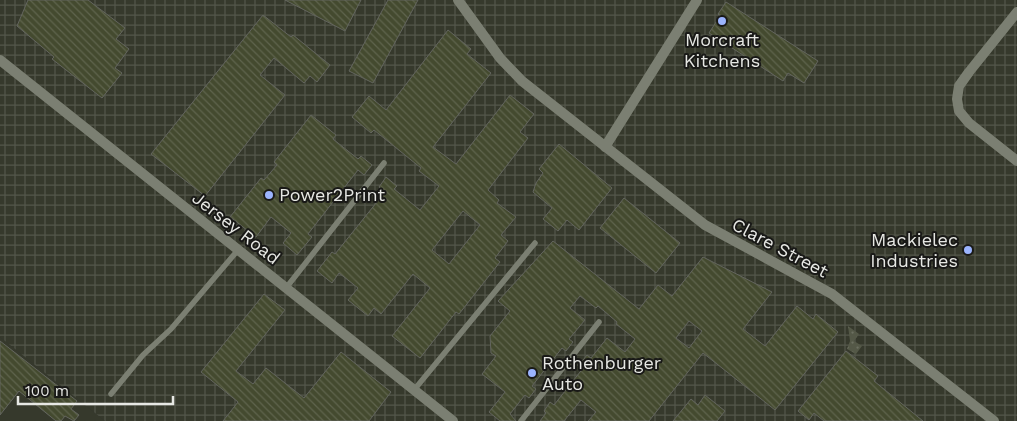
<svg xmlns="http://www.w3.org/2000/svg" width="1017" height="421" viewBox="0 0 1017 421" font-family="'Work Sans',sans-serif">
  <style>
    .built { fill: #36392c }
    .industrial { fill: url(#industrial-grid) }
    .grass { fill: url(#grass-dots) }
    .building { fill: url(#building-back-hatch); stroke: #63655e; fill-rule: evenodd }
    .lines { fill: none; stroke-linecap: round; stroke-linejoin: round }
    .service { stroke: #7b7f72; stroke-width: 5.5 }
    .minor { stroke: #7b7f72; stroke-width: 10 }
    .poi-dot { fill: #9bb4fd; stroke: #191917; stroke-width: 2 }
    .labels { text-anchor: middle; stroke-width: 4; stroke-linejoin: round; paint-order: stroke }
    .poi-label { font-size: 18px; fill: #e7e8e4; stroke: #191917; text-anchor: start }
    .street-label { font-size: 18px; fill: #e7e8e4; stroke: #191917 }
  </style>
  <defs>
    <pattern id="industrial-grid" width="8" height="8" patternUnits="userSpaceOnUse" patternTransform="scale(1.25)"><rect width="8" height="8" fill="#36392c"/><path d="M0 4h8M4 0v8" fill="none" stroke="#53564a"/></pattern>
    <pattern id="grass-dots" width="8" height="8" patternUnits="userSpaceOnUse" patternTransform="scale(1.25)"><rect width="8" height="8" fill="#545847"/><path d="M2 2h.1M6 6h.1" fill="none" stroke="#6d7061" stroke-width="1.8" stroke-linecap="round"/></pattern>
    <pattern id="building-back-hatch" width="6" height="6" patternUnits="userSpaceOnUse" patternTransform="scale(1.25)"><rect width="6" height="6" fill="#444a2f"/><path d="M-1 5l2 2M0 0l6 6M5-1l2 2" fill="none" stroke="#5f644d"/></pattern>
  </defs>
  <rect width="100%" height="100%" fill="#30322c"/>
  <polygon class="built" points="0,337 105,421 0,421"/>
  <polygon class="industrial" points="0,0 1017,0 1017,421 105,421 0,337"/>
  <polygon class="grass" points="848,326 859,334 854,341 862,346 856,354 847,349 850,341"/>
  <g class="building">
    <polygon points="28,0 88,0 125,28 116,39 129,49 115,68 122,73 102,98 52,59 54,57 17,26"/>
    <polygon points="285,0 361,0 345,31"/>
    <polygon points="388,0 418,0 373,83 349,71"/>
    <polygon points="726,2 818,61 804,83 788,73 783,81 709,33 720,16 718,14"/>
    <polygon points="263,15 291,37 293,35 330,65 317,82 310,76 304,83 274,58 260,75 285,95 205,196 151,154"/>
    <path d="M 448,30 L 471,49 L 467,54 L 491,73 L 433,147 L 456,164 L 510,95 L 534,114 L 520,132 L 528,138 L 488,190 L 499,200 L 497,203 L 516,217 L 501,235 L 508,241 L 495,258 L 500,262 L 459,314 L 456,312 L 420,358 L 392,336 L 430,288 L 413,274 L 381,314 L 374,308 L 368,316 L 348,300 L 358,288 L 339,273 L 332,283 L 317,271 L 332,252 L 335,254 L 385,192 L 379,187 L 386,177 L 397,186 L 394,189 L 420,210 L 439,186 L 419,171 L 421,168 L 374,130 L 371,133 L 352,117 L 369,96 L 386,110 ZM 463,211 L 480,225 L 449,264 L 432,250 Z"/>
    <polygon points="311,115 336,135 333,139 358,159 361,156 372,165 364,175 358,170 308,234 312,237 297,255 283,243 291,233 271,217 256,237 230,217 261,178 264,180 277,165 274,162"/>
    <polygon points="559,144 612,188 579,230 567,220 558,231 543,219 552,208 533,192 536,183 543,173 539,169"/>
    <polygon points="624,198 680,243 656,273 600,228"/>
    <path d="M 553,241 L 639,309 L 658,285 L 672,296 L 703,257 L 772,292 L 743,329 L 765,346 L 797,306 L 813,319 L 816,314 L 838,332 L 775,410 L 703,353 L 649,421 L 588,421 L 596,412 L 581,400 L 564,421 L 540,421 L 546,413 L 544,411 L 550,402 L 554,405 L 584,367 L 580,364 L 587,355 L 591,358 L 607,338 L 625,352 L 635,339 L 616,324 L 617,322 L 598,306 L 596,308 L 580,296 L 570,308 L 585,320 L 569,339 L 573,342 L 566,351 L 562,348 L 532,386 L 536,389 L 529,398 L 525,395 L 510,414 L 516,421 L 500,421 L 489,412 L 505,392 L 482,374 L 496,356 L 491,353 L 490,336 L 510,311 L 498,301 ZM 689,321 L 702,331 L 689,348 L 676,338 Z"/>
    <polygon points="264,294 285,310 236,371 253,384 266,368 304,398 341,352 391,392 369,421 223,421 238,402 201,372"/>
    <polygon points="0,341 77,401 71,409 79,415 74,421 65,416 61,421 56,421 19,391 0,415"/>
    <polygon points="846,351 878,376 874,381 923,421 824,421 814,413 809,420 798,411"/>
    <polygon points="705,395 725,411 717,421 673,421 691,399 698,405"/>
  </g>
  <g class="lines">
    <g class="service">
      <polyline points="286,288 384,163"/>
      <polyline points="414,390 535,243"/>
      <polyline points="111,394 143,355 171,329 238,250"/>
      <polyline points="521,421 599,322"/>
    </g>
    <g class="minor">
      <polyline points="458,0 500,58 522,81 705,225 832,294 994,421"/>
      <polyline points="1017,12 969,72 959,86 957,99 959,111 969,123 1017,161"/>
      <polyline points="0,60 453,421"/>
      <polyline points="605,147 697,0"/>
    </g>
  </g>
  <g class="poi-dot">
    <circle cx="722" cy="21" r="5"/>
    <circle cx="269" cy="195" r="5"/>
    <circle cx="968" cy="250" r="5"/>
    <circle cx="532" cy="373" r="5"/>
  </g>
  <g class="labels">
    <g class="poi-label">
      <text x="722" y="46" text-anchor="middle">Morcraft<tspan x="722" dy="21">Kitchens</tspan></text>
      <text x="279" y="201">Power2Print</text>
      <text x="958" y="246" text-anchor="end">Mackielec<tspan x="958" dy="21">Industries</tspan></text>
      <text x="542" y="369">Rothenburger<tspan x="542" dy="21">Auto</tspan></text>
    </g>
    <g class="street-label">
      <text transform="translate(236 228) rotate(38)" y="6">Jersey Road</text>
      <text transform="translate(780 248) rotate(28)" y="6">Clare Street</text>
    </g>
  </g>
  <path d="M18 396v8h155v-8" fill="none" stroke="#e7e8e4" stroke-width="2.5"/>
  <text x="25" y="396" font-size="15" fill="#e7e8e4" stroke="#191917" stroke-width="4" paint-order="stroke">100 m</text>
</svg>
